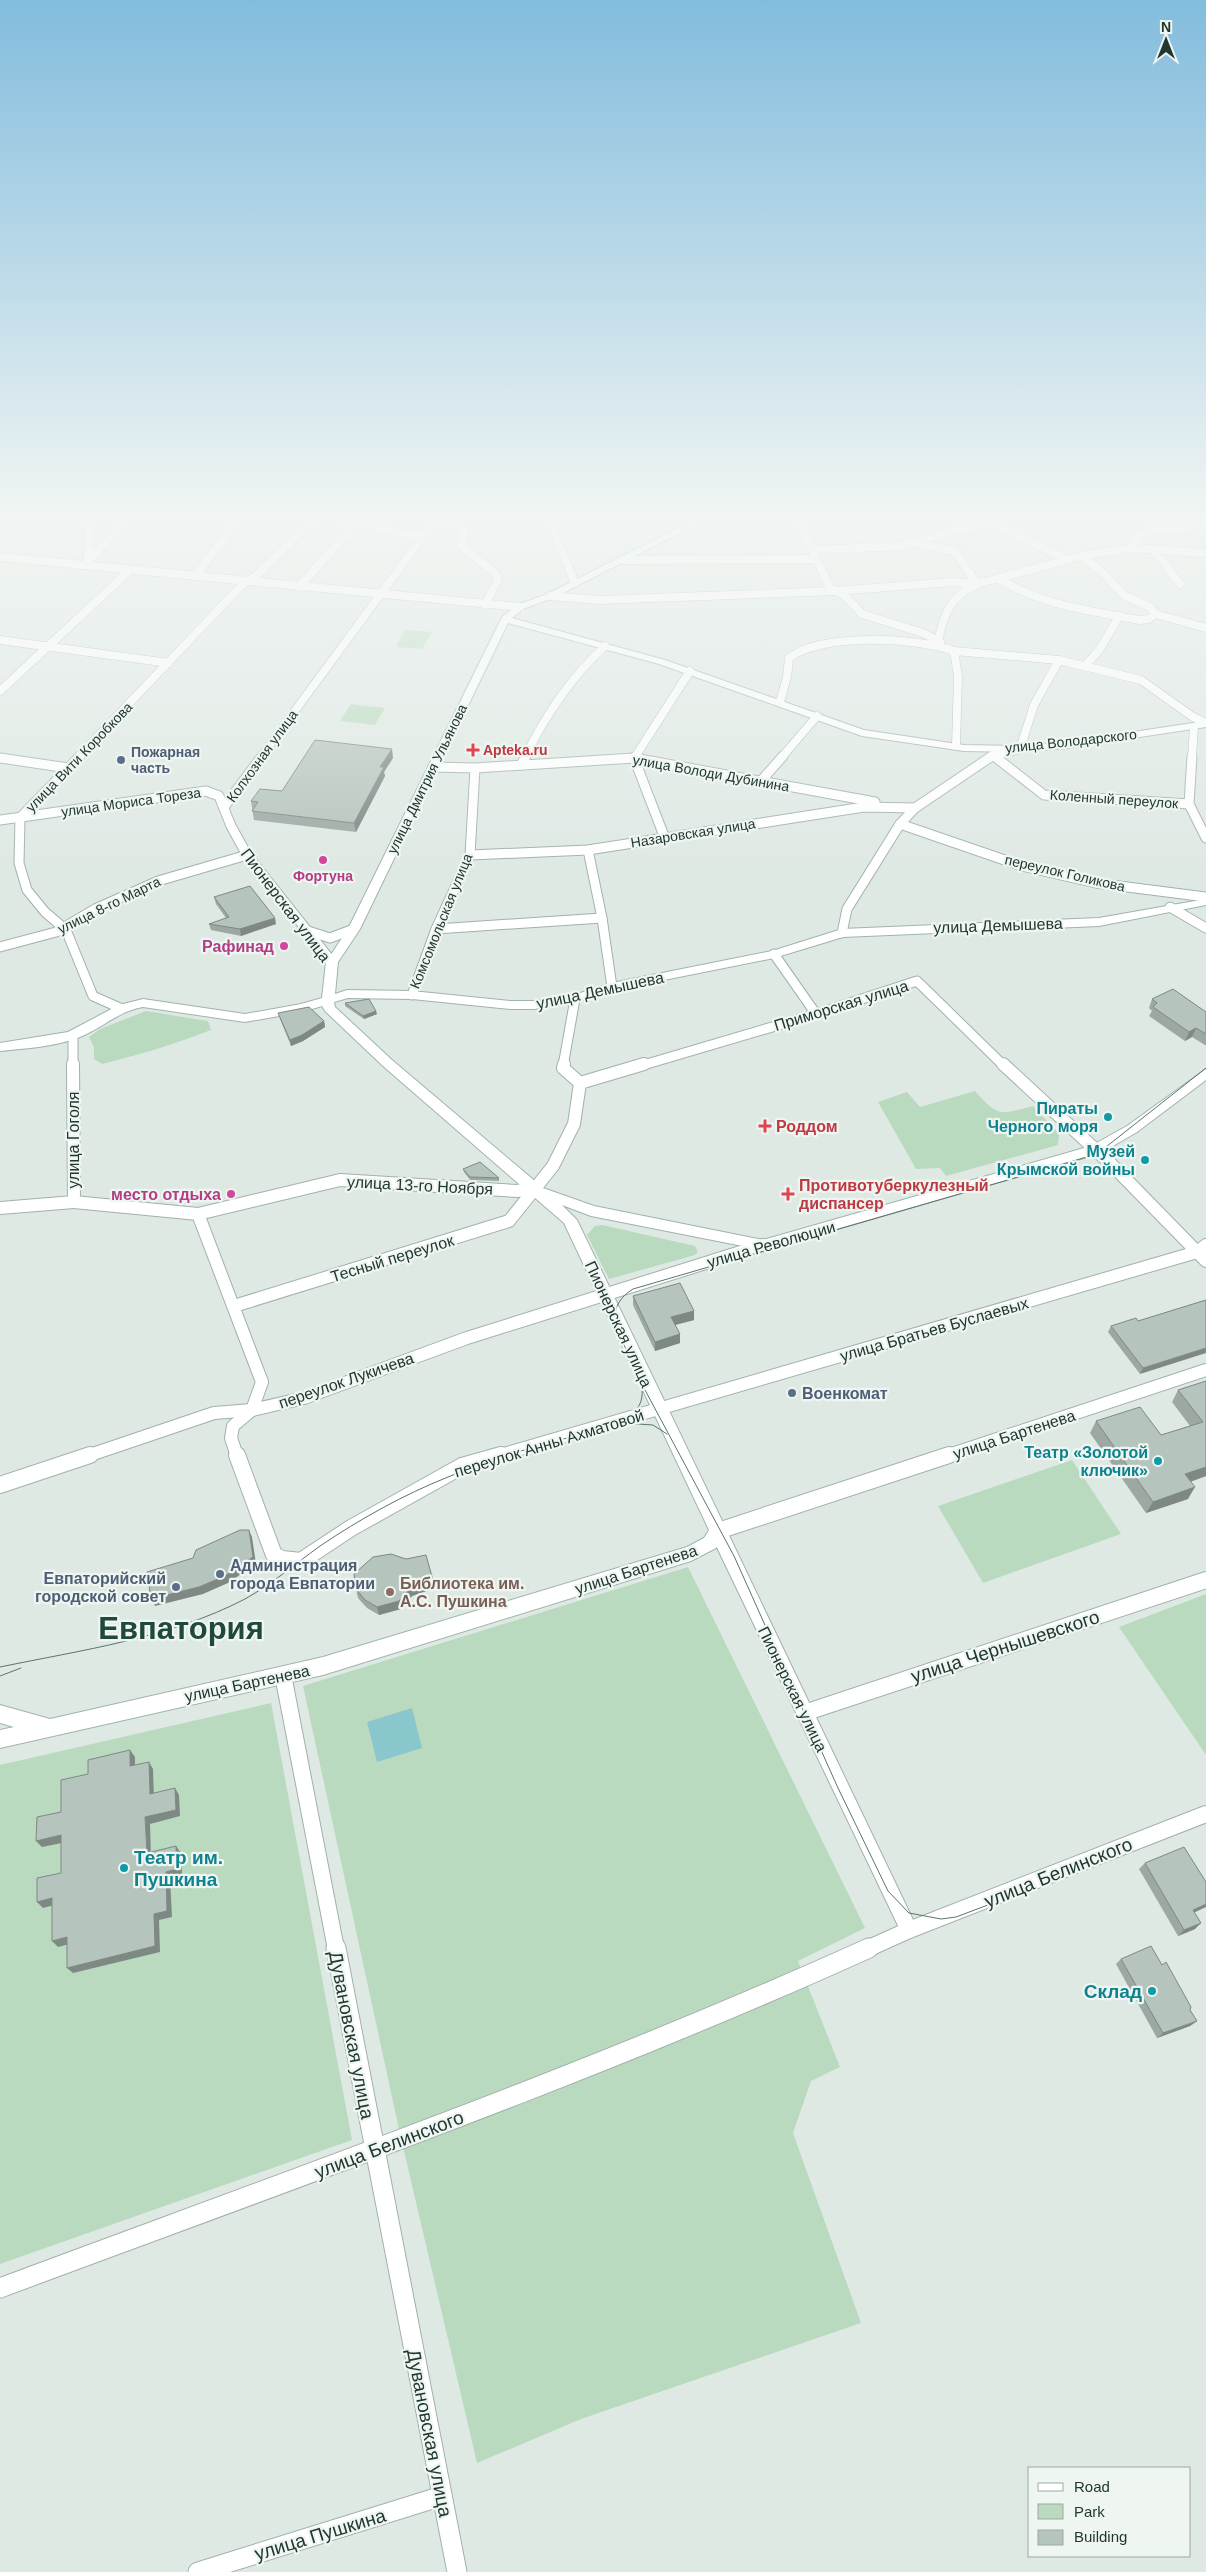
<svg xmlns="http://www.w3.org/2000/svg" width="1206" height="2572" viewBox="0 0 1206 2572" font-family="Helvetica,sans-serif">
  <style>
    .green { fill: #b9dabf }
    .water { fill: #8ac7cc }
    .lines { fill: none; stroke-linecap: round; stroke-linejoin: round }
    .street-far4-casing { stroke: #a2b0aa; stroke-width: 9 }
    .street-far3-casing { stroke: #a2b0aa; stroke-width: 11 }
    .street-far2-casing { stroke: #a2b0aa; stroke-width: 14 }
    .street-far1-casing { stroke: #a2b0aa; stroke-width: 18 }
    .street-casing { stroke: #a2b0aa; stroke-width: 21 }
    .secondary-casing { stroke: #9fb4ab; stroke-width: 2 }
    .street-far4 { stroke: #fff; stroke-width: 8 }
    .street-far3 { stroke: #fff; stroke-width: 9 }
    .street-far2 { stroke: #fff; stroke-width: 12 }
    .street-far1 { stroke: #fff; stroke-width: 16 }
    .street { stroke: #fff; stroke-width: 19 }
    .secondary { fill: #fff; fill-rule: evenodd }
    .tram { stroke: #5b746c; stroke-width: 1 }
    .wall { fill: #9ca9a3 }
    .shaded-wall { fill: #7f8984 }
    .building { fill: #b5c4bd; stroke: #7f8984 }
    .health-dot { fill: #e0444e; stroke: #eff6f2; stroke-width: 2 }
    .service-dot { fill: #5c6f8a; stroke: #eff6f2; stroke-width: 2 }
    .hotel-dot { fill: #d1479c; stroke: #eff6f2; stroke-width: 2 }
    .culture-dot { fill: #0f9aa8; stroke: #eff6f2; stroke-width: 2 }
    .education-dot { fill: #8d6e63; stroke: #eff6f2; stroke-width: 2 }
    .labels { text-anchor: middle; stroke-width: 4.5; stroke-linejoin: round; paint-order: stroke }
    .far-street-label { font-size: 14px; fill: #213830; stroke: #eff6f2 }
    .far-health-label { font-size: 14px; font-weight: bold; fill: #be3a42; stroke: #eff6f2; text-anchor: start }
    .far-service-label { font-size: 14px; font-weight: bold; fill: #4e5e75; stroke: #eff6f2; text-anchor: start }
    .far-hotel-label { font-size: 14px; font-weight: bold; fill: #b23c85; stroke: #eff6f2 }
    .street-label { font-size: 16px; fill: #213830; stroke: #eff6f2 }
    .hotel-label { font-size: 16px; font-weight: bold; fill: #b23c85; stroke: #eff6f2; text-anchor: end }
    .culture-label { font-size: 16px; font-weight: bold; fill: #0d838f; stroke: #eff6f2; text-anchor: end }
    .health-label { font-size: 16px; font-weight: bold; fill: #be3a42; stroke: #eff6f2; text-anchor: start }
    .service-label { font-size: 16px; font-weight: bold; fill: #4e5e75; stroke: #eff6f2; text-anchor: start }
    .education-label { font-size: 16px; font-weight: bold; fill: #785e54; stroke: #eff6f2; text-anchor: start }
    .near-street-label { font-size: 19px; fill: #213830; stroke: #eff6f2 }
    .near-culture-label { font-size: 19px; font-weight: bold; fill: #0d838f; stroke: #eff6f2; text-anchor: start }
    .near-town-label { font-size: 31px; font-weight: bold; fill: #1f493b; stroke: #eff6f2 }
  </style>
  <rect width="100%" height="100%" fill="#dfe9e4"/>
  <g class="green">
    <polygon points="405,630 432,632 422,649 396,647"/>
    <polygon points="351,704 385,708 375,725 340,721"/>
    <path d="M 146,1011 L 208,1021 L 211,1030 C 175,1044 139,1055 102,1064 L 94,1059 L 94,1047 L 89,1037 L 100,1029 Z"/>
    <path d="M 975,1091 C 998,1117 1000,1115 1033,1106 L 1059,1134 L 1058,1145 L 946,1176 L 940,1168 L 916,1169 L 878,1102 L 907,1092 L 920,1107 Z"/>
    <polygon points="602,1225 695,1246 698,1252 695,1255 609,1279 587,1235 595,1226"/>
    <polygon points="1072,1460 1121,1534 983,1583 938,1506"/>
    <polygon points="688,1567 865,1928 798,1961 840,2067 811,2081 793,2133 861,2323 581,2419 477,2463 400,2134 303,1686"/>
    <polygon points="1206,1594 1206,1755 1119,1627"/>
    <polygon points="271,1703 352,2140 0,2264 0,1765"/>
  </g>
  <polygon class="water" points="412,1708 422,1748 377,1762 367,1722"/>
  <g class="lines">
    <defs>
      <g id="street-far4">
        <polyline points="312,512 421,538"/>
        <polyline points="545,512 575,583"/>
        <polyline points="794,512 830,588 844,595 862,614 923,633 940,642"/>
        <polyline points="966,512 1068,560"/>
        <polyline points="797,518 936,512"/>
        <polyline points="432,524 463,528 464,538 461,546 495,573 498,579 485,605"/>
        <polyline points="1147,530 1154,512"/>
        <polyline points="919,544 955,551 977,584"/>
        <polyline points="1132,548 1137,537 1147,530 1206,526"/>
        <polyline points="813,550 901,546 957,530 982,526 985,523"/>
        <polyline points="1155,551 1180,584"/>
        <polyline points="1081,556 1100,570 1125,596 1150,607 1155,614"/>
        <polyline points="0,557 520,607"/>
        <polyline points="88,559 90,512"/>
        <polyline points="625,560 816,559"/>
        <polyline points="84,565 135,512"/>
        <polyline points="195,576 244,512"/>
        <path d="M 999,579 C 1042,605 1090,611 1139,620 L 1149,619 L 1155,614"/>
        <polyline points="299,587 356,523 362,512"/>
        <polyline points="550,596 600,600 835,591 952,582 977,584 1081,556 1132,548 1206,553"/>
        <polyline points="1155,614 1206,628"/>
        <polyline points="0,640 169,663"/>
        <path d="M 938,641 C 944,613 951,596 977,584"/>
        <polyline points="954,651 958,676 956,746"/>
        <polyline points="1086,665 1100,649 1119,616"/>
        <polyline points="0,691 130,570"/>
        <path d="M 780,702 L 787,677 L 789,658 C 821,633 917,637 954,651 L 1059,660 L 1141,680 L 1193,717 L 1206,723"/>
        <polyline points="993,755 995,757"/>
        <polyline points="78,757 241,586 257,575 321,512"/>
        <polyline points="261,757 441,512"/>
        <path d="M 525,757 C 546,714 570,678 605,646"/>
        <polyline points="635,757 690,671"/>
        <polyline points="782,757 817,716"/>
        <polyline points="990,757 1020,749 1034,705 1059,660"/>
        <polyline points="1192,757 1194,727"/>
      </g>
      <g id="street-far3">
        <polyline points="80,756 20,818 19,863 27,890 45,912 66,930 93,996 120,1008"/>
        <polyline points="636,756 634,758 664,836"/>
        <polyline points="994,756 1044,795 1189,804"/>
        <polyline points="1192,756 1189,804 1206,838"/>
        <polyline points="0,758 68,768"/>
        <polyline points="521,765 526,756"/>
        <polyline points="475,768 634,758 875,802"/>
        <polyline points="761,781 783,756"/>
        <polyline points="224,807 262,756"/>
        <polyline points="0,820 206,791 219,796 231,826 247,855 332,962"/>
        <polyline points="900,824 1022,866 1096,883 1206,897"/>
        <polyline points="588,850 602,918 612,987"/>
        <polyline points="470,855 588,850 864,807 915,808"/>
        <polyline points="1170,907 1206,928"/>
        <polyline points="436,929 602,918"/>
        <polyline points="308,931 330,938 354,929"/>
        <polyline points="842,933 847,909 900,824 915,808 992,756"/>
        <polyline points="0,947 56,932 97,908 158,881 247,855"/>
        <polyline points="774,954 816,1014"/>
        <polyline points="412,995 436,929 470,855 475,768 433,767"/>
        <polyline points="73,1035 73,1066"/>
        <polyline points="563,1066 575,999"/>
        <polyline points="640,1066 816,1014 917,981 1004,1066"/>
      </g>
      <g id="street-far2">
        <polyline points="1003,1064 1112,1165 1206,1261"/>
        <polyline points="580,1083 644,1064"/>
        <polyline points="74,1202 198,1214 340,1180 517,1191 536,1188"/>
        <polyline points="0,1208 74,1202 73,1064"/>
        <polyline points="198,1214 262,1382 252,1410 233,1426 231,1438 237,1456"/>
        <polyline points="234,1306 509,1221 553,1166 574,1124 580,1083 563,1068 564,1064"/>
        <polyline points="87,1456 214,1413 252,1410 304,1398 467,1338 763,1245"/>
        <polyline points="497,1456 1197,1252 1206,1245"/>
        <polyline points="946,1456 1206,1370"/>
      </g>
      <g id="street-far1">
        <polyline points="237,1455 274,1555 282,1559 301,1561 351,1528 462,1466 501,1455"/>
        <polyline points="0,1485 90,1455"/>
        <polyline points="283,1675 336,1949"/>
        <polyline points="804,1713 1206,1580"/>
        <polyline points="909,1930 718,1531 949,1455"/>
        <polyline points="867,1949 909,1930 1206,1814"/>
      </g>
      <g id="street">
        <polyline points="336,1948 457,2572"/>
        <path d="M 0,2288 C 292,2179 586,2076 869,1948"/>
        <polyline points="198,2572 442,2496"/>
      </g>
      <path id="secondary" d="M 711,512 L 721,512 L 553,598 L 523,609 L 512,618 L 665,660 L 864,730 L 964,745 L 1020,746 L 1067,742 L 1206,721 L 1206,727 L 1067,748 L 1020,752 L 964,751 L 862,736 L 659,664 L 508,623 L 360,929 L 338,962 L 335,994 L 347,990 L 412,991 L 510,1001 L 534,1001 L 574,995 L 612,983 L 772,951 L 842,929 L 1099,918 L 1206,899 L 1206,905 L 1099,926 L 843,937 L 774,958 L 614,990 L 575,1003 L 534,1009 L 510,1009 L 412,999 L 348,998 L 334,1002 L 335,1007 L 392,1060 L 543,1188 L 594,1206 L 763,1240 L 1091,1146 L 1127,1126 L 1206,1069 L 1206,1080 L 1137,1132 L 1101,1153 L 763,1250 L 591,1216 L 562,1205 L 577,1220 L 727,1531 L 716,1548 L 691,1561 L 323,1675 L 0,1748 L 0,1730 L 14,1727 L 0,1723 L 0,1705 L 50,1719 L 323,1657 L 687,1547 L 704,1538 L 709,1530 L 564,1223 L 383,1066 L 325,1011 L 322,1006 L 302,1012 L 245,1022 L 143,1007 C 119,1011 102,1028 80,1037 C 55,1047 26,1048 0,1051 L 0,1043 L 68,1032 L 119,1005 L 143,999 L 245,1014 L 301,1004 L 322,998 L 326,962 L 348,929 L 502,617 L 517,605 L 547,594 Z"/>
    </defs>
    <use href="#street-far4" class="street-far4-casing"/>
    <use href="#street-far3" class="street-far3-casing"/>
    <use href="#street-far2" class="street-far2-casing"/>
    <use href="#street-far1" class="street-far1-casing"/>
    <use href="#street" class="street-casing"/>
    <use href="#secondary" class="secondary-casing"/>
    <use href="#street-far4" class="street-far4"/>
    <use href="#street-far3" class="street-far3"/>
    <use href="#street-far2" class="street-far2"/>
    <use href="#street-far1" class="street-far1"/>
    <use href="#street" class="street"/>
    <use href="#secondary" class="secondary"/>
    <g class="tram">
      <polyline points="645,1390 734,1556 838,1788 888,1891 909,1913 941,1919 956,1917 1033,1888"/>
      <polyline points="623,1423 653,1425 667,1434"/>
      <path d="M 0,1667 C 82,1650 170,1638 245,1599 C 272,1584 295,1564 320,1546 C 360,1519 403,1495 448,1477 C 484,1462 522,1450 559,1440 C 581,1434 613,1432 630,1417 C 675,1378 577,1324 633,1289 L 1097,1154 L 1206,1068"/>
      <polyline points="0,1676 21,1668"/>
    </g>
  </g>
  <g class="wall">
    <polygon points="393,758 384,772 385,776 356,832 254,820 251,801 282,791"/>
    <polygon points="214,897 276,924 241,936 211,930 209,924 226,918 216,904"/>
    <polygon points="1152,999 1206,1012 1206,1045 1205,1045 1192,1037 1185,1041 1149,1016 1152,1011 1149,1008"/>
    <polygon points="345,1003 377,1014 364,1019 345,1006"/>
    <polygon points="278,1013 324,1021 325,1027 303,1041 291,1046 280,1019"/>
    <polygon points="463,1169 499,1178 499,1181 470,1180 464,1172"/>
    <polygon points="633,1296 694,1311 694,1320 675,1325 680,1334 680,1343 655,1351 633,1305"/>
    <polygon points="1206,1300 1140,1374 1108,1332 1111,1326 1138,1321"/>
    <polygon points="1206,1381 1206,1476 1190,1482 1188,1499 1146,1513 1090,1433 1096,1421 1161,1435 1190,1426 1172,1402 1178,1390"/>
    <polygon points="433,1580 435,1588 412,1596 401,1609 379,1615 367,1608 358,1598 356,1589"/>
    <polygon points="1145,1863 1195,1929 1178,1936 1139,1869"/>
    <polygon points="1121,1959 1190,2010 1197,2021 1190,2026 1157,2038 1116,1964"/>
  </g>
  <g class="shaded-wall">
    <polygon points="392,749 393,758 384,772 385,776 356,832 354,823 380,767"/>
    <polygon points="275,918 276,924 241,936 240,929"/>
    <polygon points="376,1011 377,1014 364,1019 363,1016"/>
    <polygon points="324,1021 325,1027 303,1041 291,1046 290,1040"/>
    <polygon points="1196,1028 1192,1037 1185,1041 1189,1032"/>
    <polygon points="694,1311 694,1320 671,1326 671,1317"/>
    <polygon points="680,1334 680,1343 655,1351 655,1342"/>
    <polygon points="1206,1348 1206,1353 1140,1374 1143,1368"/>
    <polygon points="1206,1467 1206,1476 1178,1486 1185,1474"/>
    <polygon points="1195,1487 1188,1499 1146,1513 1153,1502"/>
    <polygon points="249,1530 252,1537 256,1564 228,1583 203,1594 155,1606 151,1599"/>
    <polygon points="433,1580 435,1588 412,1596 401,1609 379,1615 377,1607 410,1588"/>
    <polygon points="130,1750 135,1757 135,1773 130,1766"/>
    <polygon points="149,1762 153,1769 154,1800 150,1794"/>
    <polygon points="175,1788 179,1795 180,1816 150,1824 151,1860 147,1853 145,1817"/>
    <polygon points="61,1835 67,1842 42,1847 36,1841"/>
    <polygon points="176,1846 181,1853 182,1875 170,1878 172,1917 159,1920 160,1952 73,1973 67,1968 166,1872"/>
    <polygon points="52,1898 58,1904 43,1908 37,1902"/>
    <polygon points="1206,1904 1206,1907 1187,1916 1193,1910"/>
    <polygon points="1201,1923 1195,1929 1178,1936 1184,1930"/>
    <polygon points="67,1937 73,1943 58,1947 52,1941"/>
    <polygon points="1197,2021 1190,2026 1157,2038 1163,2033"/>
  </g>
  <g class="building">
    <polygon points="315,740 392,749 380,767 384,767 354,823 252,811 258,802 251,801 260,789 282,791"/>
    <polygon points="250,886 275,918 240,929 209,924 229,917 214,897"/>
    <polygon points="1173,989 1206,1012 1206,1034 1196,1028 1189,1032 1153,1007 1157,1003 1152,999"/>
    <polygon points="369,999 376,1011 363,1016 345,1003"/>
    <polygon points="309,1007 324,1021 302,1035 290,1040 278,1013"/>
    <polygon points="480,1162 499,1178 470,1177 463,1169"/>
    <polygon points="680,1283 694,1311 671,1317 680,1334 655,1342 633,1296"/>
    <polygon points="1206,1300 1206,1348 1143,1368 1111,1326 1136,1318 1138,1321"/>
    <polygon points="1206,1381 1206,1467 1185,1474 1195,1487 1153,1502 1096,1421 1140,1407 1161,1435 1203,1422 1178,1390"/>
    <polygon points="240,1530 249,1530 253,1557 225,1576 199,1587 151,1599 147,1572 193,1558 196,1550"/>
    <polygon points="391,1554 406,1559 426,1555 433,1580 410,1588 399,1601 377,1607 365,1600 356,1589 354,1574 373,1557"/>
    <polygon points="130,1750 130,1766 149,1762 150,1794 175,1788 176,1810 145,1817 147,1853 176,1846 177,1869 166,1872 167,1911 154,1914 155,1946 67,1968 67,1937 52,1941 52,1898 37,1902 37,1878 61,1873 61,1835 36,1841 37,1817 61,1812 61,1780 88,1774 88,1760"/>
    <polygon points="1184,1847 1206,1882 1206,1904 1193,1910 1201,1923 1184,1930 1145,1863"/>
    <polygon points="1151,1946 1162,1965 1166,1962 1191,2007 1190,2010 1197,2021 1163,2033 1121,1959"/>
  </g>
  <linearGradient id="sky" x2="0" y2="1"><stop stop-color="#82bcdd"/><stop offset="0.59" stop-color="#f1f5f3"/><stop offset="1" stop-color="#f1f5f3" stop-opacity="0"/></linearGradient>
  <rect width="1206" height="872" fill="url(#sky)"/>
  <g class="health-dot">
    <path d="M470.5 742.5h5v5h5v5h-5v5h-5v-5h-5v-5h5z"/>
    <path d="M762.5 1118.5h5v5h5v5h-5v5h-5v-5h-5v-5h5z"/>
    <path d="M785.5 1186.5h5v5h5v5h-5v5h-5v-5h-5v-5h5z"/>
  </g>
  <g class="service-dot">
    <circle cx="121" cy="760" r="5"/>
    <circle cx="792" cy="1393" r="5"/>
    <circle cx="220" cy="1574" r="5"/>
    <circle cx="176" cy="1587" r="5"/>
  </g>
  <g class="hotel-dot">
    <circle cx="323" cy="860" r="5"/>
    <circle cx="284" cy="946" r="5"/>
    <circle cx="231" cy="1194" r="5"/>
  </g>
  <g class="culture-dot">
    <circle cx="1108" cy="1117" r="5"/>
    <circle cx="1145" cy="1160" r="5"/>
    <circle cx="1158" cy="1461" r="5"/>
    <circle cx="124" cy="1868" r="5"/>
    <circle cx="1152" cy="1991" r="5"/>
  </g>
  <circle class="education-dot" cx="390" cy="1592" r="5"/>
  <g class="labels">
    <g class="far-street-label">
      <text transform="translate(1071 741) rotate(-6)" y="5">улица Володарского</text>
      <text transform="translate(262 756) rotate(-54)" y="5">Колхозная улица</text>
      <text transform="translate(79 757) rotate(-46)" y="5">улица Вити Коробкова</text>
      <text transform="translate(711 773) rotate(10)" y="5">улица Володи Дубинина</text>
      <text transform="translate(427 779) rotate(-64)" y="5">улица Дмитрия Ульянова</text>
      <text transform="translate(1114 799) rotate(4)" y="5">Коленный переулок</text>
      <text transform="translate(131 802) rotate(-8)" y="5">улица Мориса Тореза</text>
      <text transform="translate(693 833) rotate(-9)" y="5">Назаровская улица</text>
      <text transform="translate(1065 873) rotate(13)" y="5">переулок Голикова</text>
      <text transform="translate(109 905) rotate(-26)" y="5">улица 8-го Марта</text>
      <text transform="translate(441 921) rotate(-68)" y="5">Комсомольская улица</text>
    </g>
    <g class="far-health-label">
      <text x="483" y="755">Apteka.ru</text>
    </g>
    <g class="far-service-label">
      <text x="131" y="757">Пожарная<tspan x="131" dy="16">часть</tspan></text>
    </g>
    <g class="far-hotel-label">
      <text x="323" y="881">Фортуна</text>
    </g>
    <g class="street-label">
      <text transform="translate(286 905) rotate(53)" y="6">Пионерская улица</text>
      <text transform="translate(998 925) rotate(-2)" y="6">улица Демышева</text>
      <text transform="translate(600 990) rotate(-12)" y="6">улица Демышева</text>
      <text transform="translate(841 1005) rotate(-17)" y="6">Приморская улица</text>
      <text transform="translate(73 1140) rotate(-90)" y="6">улица Гоголя</text>
      <text transform="translate(420 1185) rotate(3)" y="6">улица 13-го Ноября</text>
      <text transform="translate(771 1244) rotate(-16)" y="6">улица Революции</text>
      <text transform="translate(392 1258) rotate(-17)" y="6">Тесный переулок</text>
      <text transform="translate(619 1324) rotate(65)" y="6">Пионерская улица</text>
      <text transform="translate(934 1329) rotate(-16)" y="6">улица Братьев Буслаевых</text>
      <text transform="translate(346 1380) rotate(-19)" y="6">переулок Лукичева</text>
      <text transform="translate(1014 1434) rotate(-18)" y="6">улица Бартенева</text>
      <text transform="translate(549 1443) rotate(-17)" y="6">переулок Анны Ахматовой</text>
      <text transform="translate(636 1569) rotate(-18)" y="6">улица Бартенева</text>
      <text transform="translate(247 1683) rotate(-12)" y="6">улица Бартенева</text>
      <text transform="translate(793 1689) rotate(64)" y="6">Пионерская улица</text>
    </g>
    <g class="hotel-label">
      <text x="274" y="952">Рафинад</text>
      <text x="221" y="1200">место отдыха</text>
    </g>
    <g class="culture-label">
      <text x="1098" y="1114">Пираты<tspan x="1098" dy="18">Черного моря</tspan></text>
      <text x="1135" y="1157">Музей<tspan x="1135" dy="18">Крымской войны</tspan></text>
      <text x="1148" y="1458">Театр «Золотой<tspan x="1148" dy="18">ключик»</tspan></text>
    </g>
    <g class="health-label">
      <text x="776" y="1132">Роддом</text>
      <text x="799" y="1191">Противотуберкулезный<tspan x="799" dy="18">диспансер</tspan></text>
    </g>
    <g class="service-label">
      <text x="802" y="1399">Военкомат</text>
      <text x="230" y="1571">Администрация<tspan x="230" dy="18">города Евпатории</tspan></text>
      <text x="166" y="1584" text-anchor="end">Евпаторийский<tspan x="166" dy="18">городской совет</tspan></text>
    </g>
    <g class="education-label">
      <text x="400" y="1589">Библиотека им.<tspan x="400" dy="18">А.С. Пушкина</tspan></text>
    </g>
    <g class="near-street-label">
      <text transform="translate(1005 1646) rotate(-18)" y="7">улица Чернышевского</text>
      <text transform="translate(1058 1872) rotate(-22)" y="7">улица Белинского</text>
      <text transform="translate(352 2035) rotate(79)" y="7">Дувановская улица</text>
      <text transform="translate(389 2144) rotate(-21)" y="7">улица Белинского</text>
      <text transform="translate(430 2433) rotate(79)" y="7">Дувановская улица</text>
      <text transform="translate(320 2534) rotate(-17)" y="7">улица Пушкина</text>
    </g>
    <g class="near-culture-label">
      <text x="134" y="1864">Театр им.<tspan x="134" dy="22">Пушкина</tspan></text>
      <text x="1142" y="1998" text-anchor="end">Склад</text>
    </g>
    <g class="near-town-label">
      <text x="181" y="1639">Евпатория</text>
    </g>
  </g>
  <rect x="1028" y="2467" width="162" height="90" fill="#eff6f2" stroke="#9daaa4"/>
  <rect x="1038" y="2483" width="25" height="8" fill="#ffffff" stroke="#9daaa4"/>
  <text x="1074" y="2492" font-size="15" fill="#213830">Road</text>
  <rect x="1038" y="2504" width="25" height="15" fill="#b9dabf" stroke="#9daaa4"/>
  <text x="1074" y="2517" font-size="15" fill="#213830">Park</text>
  <rect x="1038" y="2530" width="25" height="15" fill="#b5c4bd" stroke="#9daaa4"/>
  <text x="1074" y="2542" font-size="15" fill="#213830">Building</text>
  <g transform="translate(1166 40)" stroke="#eff6f2" stroke-width="4" paint-order="stroke">
  <path d="M0-4L9 19L0 12L-9 19Z" fill="#213830"/>
  <text y="-8" font-size="14" font-weight="bold" text-anchor="middle" fill="#213830">N</text>
  </g>
</svg>
